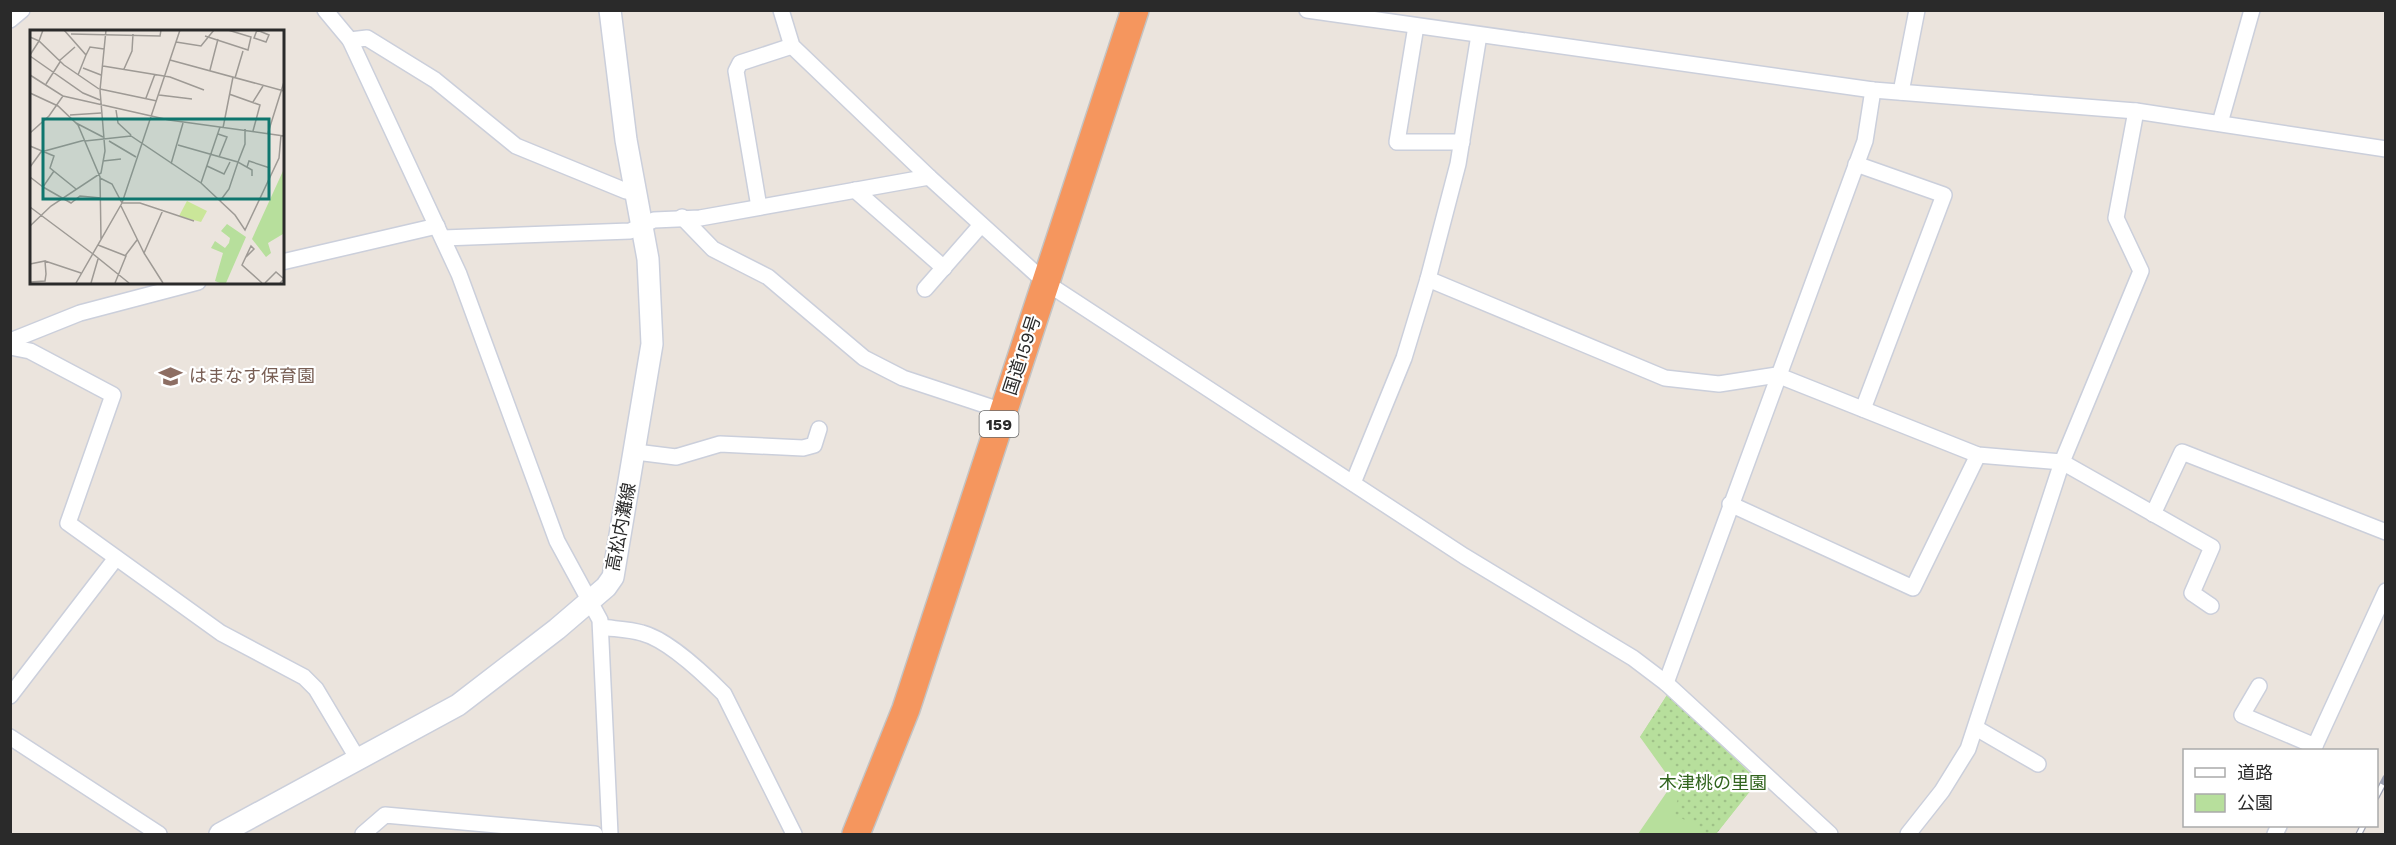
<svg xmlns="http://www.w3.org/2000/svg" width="2396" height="845" viewBox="0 0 2396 845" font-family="'Work Sans','Noto Sans JP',sans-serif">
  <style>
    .park { fill: #b7df9c }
    .garden { fill: url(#garden-dots) }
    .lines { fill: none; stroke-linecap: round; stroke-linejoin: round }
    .street-casing { stroke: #cbcfdb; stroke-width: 18 }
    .secondary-casing { stroke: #cbcfdb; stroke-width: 24 }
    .highway-casing { stroke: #c3c3c3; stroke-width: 30 }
    .street { stroke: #fff; stroke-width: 15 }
    .secondary { stroke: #fff; stroke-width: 21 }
    .highway { stroke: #f5965e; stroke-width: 27 }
    .rail-casing { stroke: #a0a4b4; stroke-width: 7 }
    .rail { stroke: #fff; stroke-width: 4.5; stroke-dasharray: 14; stroke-linecap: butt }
    .labels { text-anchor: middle; stroke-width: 4.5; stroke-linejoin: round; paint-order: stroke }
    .shield { fill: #fff; stroke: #6a6a6a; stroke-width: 1.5 }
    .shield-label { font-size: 16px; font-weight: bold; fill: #2a2a2a }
    .street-label { font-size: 18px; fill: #2a2a2a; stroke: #fff }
    .education-label { font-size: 18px; fill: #785e54; stroke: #fff; text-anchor: start }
    .park-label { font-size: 18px; fill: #31641e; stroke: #fff }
    .inset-road { fill: none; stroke: #9e9a95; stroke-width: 1.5 }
    .view { fill: #0f766e; fill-opacity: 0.15; stroke: #0f766e; stroke-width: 3 }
    .inset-edge { fill: none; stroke: #2a2a2a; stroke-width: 3 }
  </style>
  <defs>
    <pattern id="garden-dots" width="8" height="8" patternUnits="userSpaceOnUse" patternTransform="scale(1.5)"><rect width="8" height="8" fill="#b7df9c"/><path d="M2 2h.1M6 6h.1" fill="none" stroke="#9ec087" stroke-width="1.8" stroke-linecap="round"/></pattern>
  </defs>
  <rect width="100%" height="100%" fill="#ebe4dd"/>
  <polygon class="park" points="1667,695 1758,781 1716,834 1638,834 1673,783 1640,737"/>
  <path class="garden" d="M 1667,695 L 1693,716 L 1758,781 L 1716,834 L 1708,834 L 1673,813 C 1675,806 1679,798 1680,790 C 1683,768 1656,748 1640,737 Z"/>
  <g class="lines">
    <defs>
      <g id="street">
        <polyline points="325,10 350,40 459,274 557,541 600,620 610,834"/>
        <polyline points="781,10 792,46 929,177"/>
        <polyline points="1307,10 1873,90 2136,111 2386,149"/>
        <polyline points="10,20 22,10"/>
        <polyline points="1416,26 1397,142 1462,142"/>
        <polyline points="350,40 367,38 435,80 516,146 626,191 636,192"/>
        <polyline points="1901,92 1917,10"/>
        <polyline points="2220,123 2252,10"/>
        <polyline points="1856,164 1944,195 1863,409"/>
        <polyline points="855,190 944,268"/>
        <polyline points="759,207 736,71 740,63 792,46"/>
        <polyline points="682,217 713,249 768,277 864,358 903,378 1003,411"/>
        <polyline points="443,238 630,231 654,220 700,218 929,177 1045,282 1464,556 1633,658 1666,683 1830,834"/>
        <polyline points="282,262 437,226"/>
        <polyline points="1428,279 1665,378 1719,384 1777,375 1978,455 2062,462 2141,271 2116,218 2136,111"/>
        <polyline points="925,289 981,225"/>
        <polyline points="10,341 80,313 198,282"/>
        <polyline points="10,347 30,351 113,395 68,523 221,633 304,677 316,689 359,761"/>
        <polyline points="636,452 676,457 720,444 803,448 814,445 819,429"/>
        <polyline points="1353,483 1404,358 1428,279 1458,164 1479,35"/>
        <polyline points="1730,504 1913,588 1978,455"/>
        <polyline points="2153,514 2182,452 2386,532"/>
        <path d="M 601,627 C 614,629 629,629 642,633 C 669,640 705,675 724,694 L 794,834"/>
        <polyline points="1666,683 1865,141 1873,90"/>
        <polyline points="2259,686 2242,715 2315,746"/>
        <polyline points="10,696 116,558"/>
        <polyline points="1976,728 2038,764"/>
        <polyline points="10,737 159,834"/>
        <polyline points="2313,750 2386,591"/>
        <polyline points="363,834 385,815 595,834"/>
        <polyline points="1908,834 1942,791 1968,749 2062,462 2212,547 2192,593 2211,606"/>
        <polyline points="2275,834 2279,826"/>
      </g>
      <polyline id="secondary" points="220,834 458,705 557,629 606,587 613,577 652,344 648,259 626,140 610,10"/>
      <polyline id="highway" points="856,834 906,709 1135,10"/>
    </defs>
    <use href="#street" class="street-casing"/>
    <use href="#secondary" class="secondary-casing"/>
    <use href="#highway" class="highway-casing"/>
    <use href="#street" class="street"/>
    <use href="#secondary" class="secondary"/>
    <use href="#highway" class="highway"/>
    <defs>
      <g id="rail">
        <polyline points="2376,797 2386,778"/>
        <polyline points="2359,834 2363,826"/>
      </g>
    </defs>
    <use href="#rail" class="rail-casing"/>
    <use href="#rail" class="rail"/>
  </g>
  <defs>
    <symbol id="school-bare" viewBox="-9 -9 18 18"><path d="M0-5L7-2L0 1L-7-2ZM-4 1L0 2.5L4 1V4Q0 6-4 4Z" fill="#8d6e63" stroke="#fff" stroke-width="2.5" paint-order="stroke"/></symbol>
  </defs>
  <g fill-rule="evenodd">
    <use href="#school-bare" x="154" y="360" width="33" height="33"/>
  </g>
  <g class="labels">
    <rect class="shield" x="979.5" y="411" width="39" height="26" rx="4.5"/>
    <g class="shield-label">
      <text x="999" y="430">159</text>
    </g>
    <g class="street-label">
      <text transform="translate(1022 355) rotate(-72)" y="6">国道159号</text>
      <text transform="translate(621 527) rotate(-79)" y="6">高松内灘線</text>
    </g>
    <g class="education-label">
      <text x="189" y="382">はまなす保育園</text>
    </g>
    <g class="park-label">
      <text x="1713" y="789">木津桃の里園</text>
    </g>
  </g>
  <g transform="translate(30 30)">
    <rect width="254" height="254" fill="#ebe4dd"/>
    <path d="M 253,141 L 253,204 L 238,213 L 241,223 L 236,227 L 222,209 ZM 197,194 L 216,207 L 196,253 L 190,253 L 185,251 L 193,223 L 181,218 L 185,211 L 195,218 L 199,213 L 200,208 L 191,201 Z" fill="#b7df9c"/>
    <path d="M 157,171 L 177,181 L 171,192 L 149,186 Z" fill="#cae699"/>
    <path class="inset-road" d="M 34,0 L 56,25 L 48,45M 227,0 L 239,5 L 236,12 L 224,8 ZM 41,4 L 130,6 L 131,0M 175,6 L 218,20 L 221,7 L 198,0M 0,7 L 9,11 L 13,0M 146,12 L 171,16 L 184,0M 0,25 L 9,11 L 34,35 L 69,59M 56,25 L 60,17 L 74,19M 0,26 L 53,63 L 70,70M 140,30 L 254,61M 29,31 L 45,17M 73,36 L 140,47 L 174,60M 53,38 L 71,45M 94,39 L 102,21 L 103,4M 180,40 L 188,9M 0,45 L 33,66 L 19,86 L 0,103M 205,48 L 213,21M 16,54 L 30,32M 70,59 L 127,71M 0,63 L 28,76 L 48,95 L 70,147 L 71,209M 199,64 L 230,75 L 223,101M 129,65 L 162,69M 33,66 L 139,90 L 254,106M 116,68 L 125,44M 223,72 L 233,56M 86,80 L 88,93 L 101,105M 40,85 L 71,83M 46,93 L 73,107M 193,98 L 203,47M 238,103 L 254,52M 188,104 L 197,107 L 189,127M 55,111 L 101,106 L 171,153 L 205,185 L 215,200 L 249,128 L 251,105M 79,111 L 106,127M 148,115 L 208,132 L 215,114 L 215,99M 0,116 L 24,126 L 20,138 L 46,159M 73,131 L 91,129M 141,134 L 153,93M 177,136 L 194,144 L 200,132M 0,137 L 11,122 L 55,110M 217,137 L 219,131 L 240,138M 0,147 L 13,157 L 24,141M 70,148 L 82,154 L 92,173 L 110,173 L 164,191M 171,153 L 190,97M 13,157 L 41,173 L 50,166 L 71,168M 190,171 L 199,159 L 208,132 L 222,140 L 222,146M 91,176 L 114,223 L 133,180M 0,177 L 63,224M 0,196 L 21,176 L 71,143 L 75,121 L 70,60 L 76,0M 68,215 L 96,226 L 85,253M 114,223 L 133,253M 63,224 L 99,253M 95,226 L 107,210M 216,227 L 224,219 L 221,216 L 212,235 L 232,253M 15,231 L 51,243M 0,234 L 15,231 L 16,244 L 15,251 L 0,252M 46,253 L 92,173 L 150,0M 61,253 L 68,229M 235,253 L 246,242 L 254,249 L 250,253"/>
    <path class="view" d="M 13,89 L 239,89 L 239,169 L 13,169 Z"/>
    <rect width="254" height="254" class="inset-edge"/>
  </g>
  <rect width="2396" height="845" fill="none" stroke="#2a2a2a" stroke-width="24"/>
  <rect x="2183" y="749" width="195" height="78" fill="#ffffff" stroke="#aaaaaa" stroke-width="1.5"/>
  <rect x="2195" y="768" width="30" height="9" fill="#ffffff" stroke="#aaaaaa" stroke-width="1.5"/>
  <text x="2237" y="779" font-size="18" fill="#2a2a2a">道路</text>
  <rect x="2195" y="794" width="30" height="18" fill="#b7df9c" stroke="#aaaaaa" stroke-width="1.5"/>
  <text x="2237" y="809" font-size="18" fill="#2a2a2a">公園</text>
</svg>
